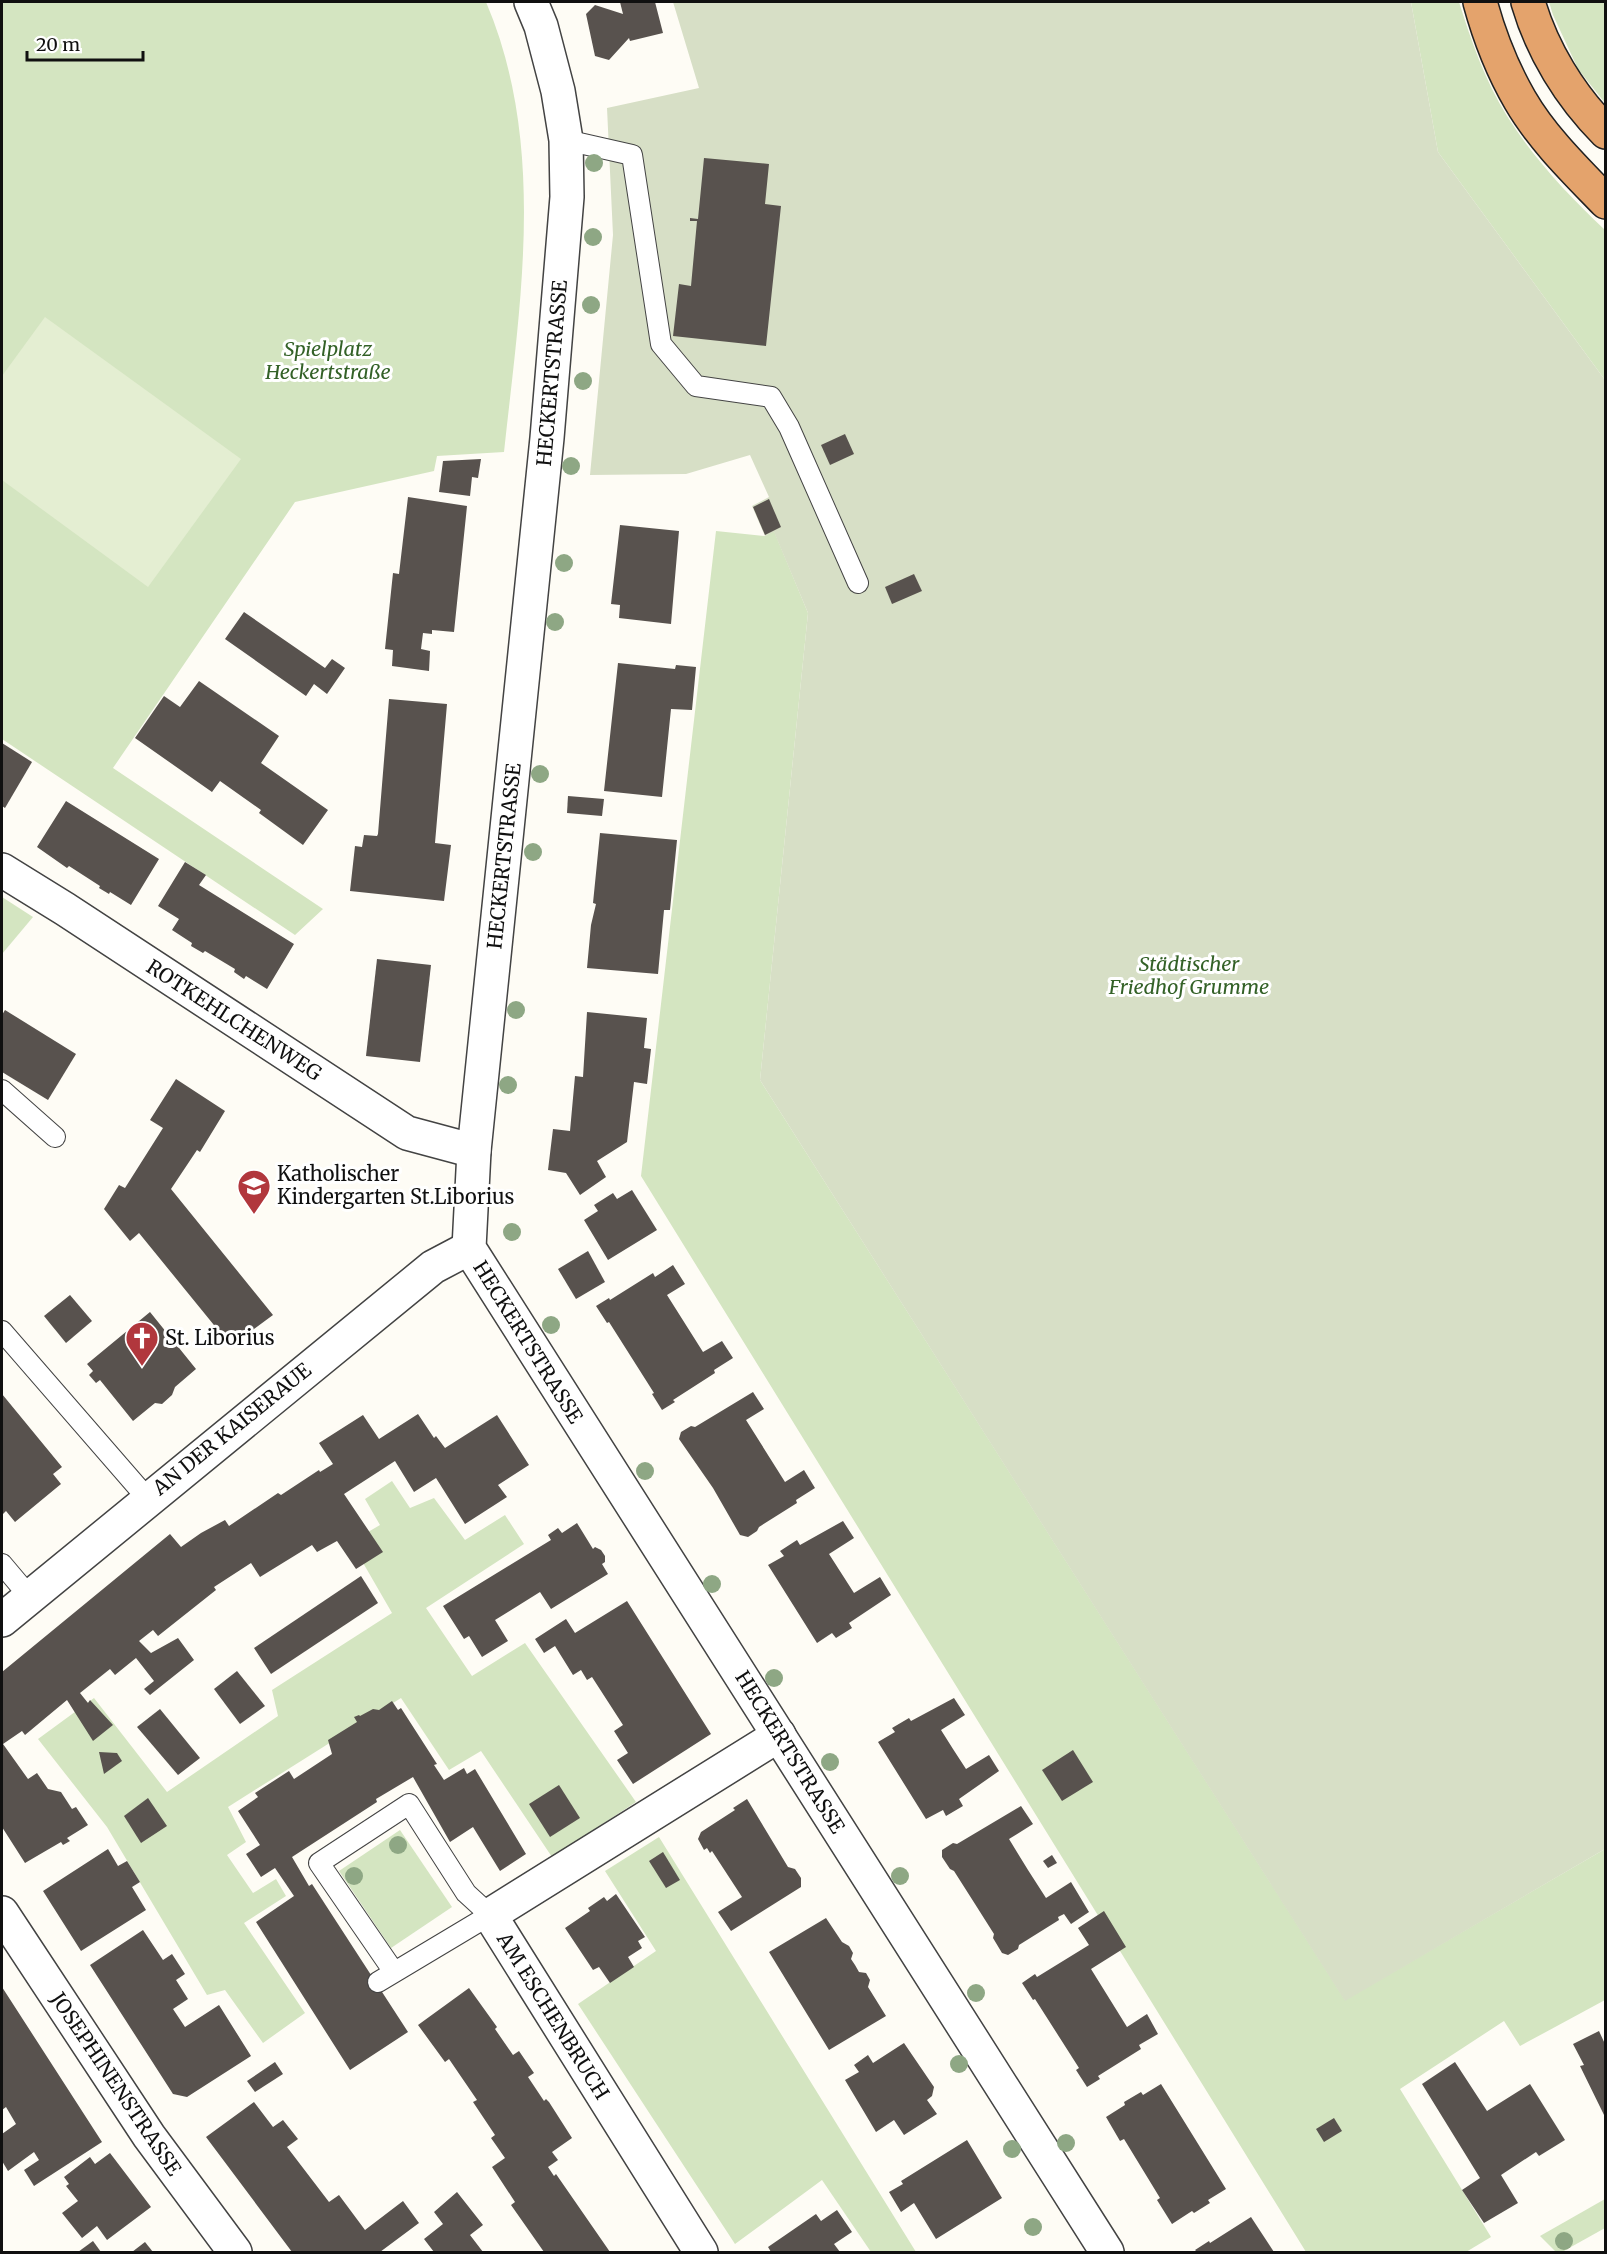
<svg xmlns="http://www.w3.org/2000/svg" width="1607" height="2254" viewBox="0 0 1607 2254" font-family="Merriweather,serif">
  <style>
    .green { fill: #d4e5c1 }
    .cemetery { fill: #d7dfc6 }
    .pitch { fill: #e4eed2 }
    .building { fill: #58524e }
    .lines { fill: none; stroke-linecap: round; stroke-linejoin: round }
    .service-casing { stroke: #434343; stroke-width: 22 }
    .minor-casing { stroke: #434343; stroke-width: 36 }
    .tertiary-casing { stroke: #434343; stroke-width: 36 }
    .motorway-casing { stroke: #212121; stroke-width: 36 }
    .service { stroke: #fff; stroke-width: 20 }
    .minor { stroke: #fff; stroke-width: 33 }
    .tertiary { stroke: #fff; stroke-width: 33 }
    .motorway { stroke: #e4a36c; stroke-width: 33 }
    .tree { fill: #8ea784 }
    .labels { text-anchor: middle; stroke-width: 6; stroke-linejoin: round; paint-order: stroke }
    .park-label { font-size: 20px; font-style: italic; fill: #336127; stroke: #fff }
    .street-label { font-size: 20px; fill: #101010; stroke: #fff }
    .poi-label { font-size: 20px; fill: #101010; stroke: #fff; text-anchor: start }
  </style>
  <rect width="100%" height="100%" fill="#fefcf5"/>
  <g class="green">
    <path d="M 2,2 L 486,2 C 547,145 520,303 504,452 L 437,456 L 434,471 L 295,502 L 113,768 L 323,909 L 295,935 L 2,739 Z"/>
    <path d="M 1411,2 L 1459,2 C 1471,40 1485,81 1507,116 C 1534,159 1568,195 1605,230 L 1605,380 L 1438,152 Z"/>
    <polygon points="1549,2 1605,2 1605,103 1578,69 1553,15"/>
    <polygon points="716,531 765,536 774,531 808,613 760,1080 1345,2000 1605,1849 1605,2000 1520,2046 1504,2021 1400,2089 1491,2237 1466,2252 1306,2252 641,1176"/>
    <polygon points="2,897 33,917 2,954"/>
    <polygon points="392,1481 410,1508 434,1498 465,1540 505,1515 524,1544 426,1608 472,1676 525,1643 636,1802 552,1857 481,1751 449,1770 401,1698 228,1807 246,1842 227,1855 253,1893 276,1879 286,1896 244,1923 305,2013 263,2043 225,1990 207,1995 107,1827 38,1739 94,1698 167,1792 278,1716 272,1690 392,1613 351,1542 380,1525 365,1499"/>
    <polygon points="400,1830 452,1907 391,1948 339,1871"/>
    <polygon points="659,1837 916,2252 871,2252 822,2180 735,2244 578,2004 656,1951 605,1871"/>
    <polygon points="1605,2199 1605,2228 1562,2252 1556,2252 1540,2236"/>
  </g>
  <polygon class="cemetery" points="673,2 1411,2 1438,152 1605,380 1605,1849 1345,2001 760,1080 808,613 774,532 765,536 752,506 769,497 750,455 686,474 590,475 613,235 607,108 699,88"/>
  <polygon class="pitch" points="45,317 241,459 148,587 2,480 2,376"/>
  <g class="building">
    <polygon points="620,2 655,2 663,33 630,41 629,38 609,60 595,56 586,14 595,5 623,14"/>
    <polygon points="704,158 769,164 765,204 781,206 766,346 673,336 679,284 691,286 697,221 690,221 690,218 698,219"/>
    <polygon points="845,434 854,454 830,465 821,445"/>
    <polygon points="481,459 478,478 472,477 470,496 439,492 443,461"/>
    <polygon points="408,497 467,506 454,632 432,630 432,634 423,633 421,649 430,651 429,671 392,666 393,650 385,649 393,573 399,574"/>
    <polygon points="769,499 781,527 765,535 753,507"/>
    <polygon points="620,525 679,531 671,624 619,618 620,605 611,604"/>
    <polygon points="914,574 922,591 892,604 885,587"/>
    <polygon points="244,612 325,668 332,659 345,668 327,694 314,684 306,696 225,639"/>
    <polygon points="618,663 675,669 676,665 696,667 692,710 671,709 662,797 604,791"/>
    <polygon points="199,681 279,736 261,763 328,810 303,845 259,813 261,810 220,781 212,792 135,738 164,696 180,707"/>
    <polygon points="389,699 447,704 435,843 451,845 444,901 350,891 355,846 362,847 364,835 377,836 378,834"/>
    <polygon points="2,743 32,762 5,808 2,806"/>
    <polygon points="568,796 604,799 602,816 567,813"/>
    <polygon points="66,801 159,859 131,905 110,892 109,894 99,888 100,886 69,866 67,868 37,847"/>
    <polygon points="600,833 677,840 670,910 664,910 658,974 587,968 591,925 596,904 593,903"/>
    <polygon points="185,862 206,875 199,885 294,944 267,989 246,976 244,979 234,972 235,969 205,951 203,953 191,946 192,943 172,930 179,919 158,906"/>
    <polygon points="377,959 431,965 420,1062 366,1056"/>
    <polygon points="5,1010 76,1054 48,1100 2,1072 2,1015"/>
    <polygon points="587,1012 647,1018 644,1048 651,1049 647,1084 634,1082 627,1142 597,1161 606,1177 580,1195 566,1173 548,1170 553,1129 570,1131 575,1076 583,1077"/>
    <polygon points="176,1079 225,1111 200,1152 197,1150 171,1189 273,1315 231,1346 139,1233 130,1241 104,1209 119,1185 125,1188 163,1128 150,1120"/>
    <polygon points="632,1190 657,1230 608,1260 584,1220 598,1211 594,1205 613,1193 617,1199"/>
    <polygon points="588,1251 605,1282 576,1299 558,1269"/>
    <polygon points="673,1265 685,1284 667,1295 703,1352 722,1341 733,1358 714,1370 715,1373 673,1400 675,1402 662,1410 652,1394 654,1393 609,1322 607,1323 596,1306 609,1298 610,1300 653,1273 655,1277"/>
    <polygon points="70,1295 92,1321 66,1343 44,1316"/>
    <polygon points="150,1312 196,1369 175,1387 172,1395 162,1404 155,1403 133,1421 100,1380 96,1383 89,1375 93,1371 87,1364"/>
    <polygon points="753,1392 764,1409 746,1420 785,1482 804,1470 815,1488 796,1500 797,1503 759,1527 757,1531 748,1537 740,1535 713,1488 679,1439 681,1432 691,1426 695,1427"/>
    <polygon points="2,1394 62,1467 53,1474 61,1484 15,1522 6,1511 2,1515"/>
    <polygon points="418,1414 434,1438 436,1436 445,1448 497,1415 529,1465 498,1485 507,1497 465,1524 436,1478 414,1492 395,1461 344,1494 383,1552 356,1569 337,1541 317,1552 312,1545 260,1577 251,1563 214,1587 216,1590 158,1636 153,1630 139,1641 151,1653 178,1638 194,1660 150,1695 144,1689 154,1681 136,1658 115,1675 110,1669 80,1693 88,1703 90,1700 113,1725 93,1741 67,1700 25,1735 22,1731 3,1744 28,1779 37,1773 48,1789 61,1792 72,1809 76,1807 88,1825 67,1838 70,1841 63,1845 61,1842 25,1863 2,1827 2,1672 170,1534 181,1547 201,1533 225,1520 229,1526 278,1493 281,1495 319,1470 320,1472 333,1464 319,1443 363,1415 379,1439"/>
    <polygon points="843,1521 854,1538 829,1554 854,1593 880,1577 891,1595 849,1623 852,1628 836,1638 832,1633 817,1643 768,1565 784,1556 780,1551 797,1540 800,1545"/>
    <polygon points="577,1523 593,1549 595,1547 601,1550 605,1556 605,1562 602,1564 608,1574 551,1609 540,1592 495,1620 508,1641 482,1657 469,1636 464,1639 443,1606 551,1540 548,1535 558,1528 562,1533"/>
    <polygon points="361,1576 378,1603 271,1674 254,1648"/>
    <polygon points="627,1601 711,1734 633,1784 617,1760 628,1753 614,1731 623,1725 592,1677 587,1680 581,1670 573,1675 555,1646 544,1653 535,1639 566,1619 575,1633"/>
    <polygon points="237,1671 265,1706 240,1724 214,1689"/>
    <polygon points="954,1698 965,1715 941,1730 953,1749 966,1769 989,1755 999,1771 959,1799 963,1806 946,1816 943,1810 926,1819 878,1742 895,1732 892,1728 909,1718 911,1721"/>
    <polygon points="392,1701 398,1710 401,1708 437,1764 434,1765 444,1780 464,1768 467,1774 475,1769 526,1854 500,1871 473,1827 450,1842 413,1777 376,1799 377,1802 292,1857 309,1886 312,1884 408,2032 350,2070 256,1922 294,1896 275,1868 261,1877 246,1854 260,1845 238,1811 258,1797 255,1793 289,1771 294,1779 332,1754 328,1740 357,1722 354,1717 359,1715 360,1716 373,1709 379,1710"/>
    <polygon points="160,1709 200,1758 178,1775 137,1727"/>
    <polygon points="1073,1750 1093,1782 1062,1801 1042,1770"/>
    <polygon points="99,1752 117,1753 122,1761 104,1774"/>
    <polygon points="559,1785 580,1818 550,1837 529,1804"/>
    <polygon points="148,1798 167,1826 141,1843 124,1816"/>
    <polygon points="747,1799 788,1867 795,1869 801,1878 801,1887 731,1931 718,1912 742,1897 712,1851 710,1853 707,1848 704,1850 698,1839 701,1832 735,1810 733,1808"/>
    <polygon points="1021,1806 1033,1824 1009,1839 1028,1870 1046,1898 1071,1882 1089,1912 1071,1924 1064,1914 1058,1917 1059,1920 1019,1945 1018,1949 1008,1955 1002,1953 993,1938 994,1934 975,1904 954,1871 950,1869 942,1857 942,1850 953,1843 957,1844"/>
    <polygon points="108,1849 118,1866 127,1861 140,1882 132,1887 146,1910 81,1951 43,1891"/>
    <polygon points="663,1852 680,1880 666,1888 649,1861"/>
    <polygon points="1052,1855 1057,1863 1048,1868 1043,1861"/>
    <polygon points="616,1894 645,1937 638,1941 642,1948 628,1957 634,1967 610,1983 599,1967 593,1970 565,1928 590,1911 588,1908 604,1897 607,1901"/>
    <polygon points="1104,1911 1126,1947 1091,1969 1127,2027 1147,2014 1158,2034 1139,2045 1141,2049 1098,2076 1100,2079 1087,2087 1076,2070 1079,2068 1035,1999 1033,2000 1022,1983 1035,1974 1037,1977 1089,1945 1078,1928"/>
    <polygon points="826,1918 842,1942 849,1946 853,1953 851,1959 855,1965 859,1972 866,1973 870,1980 868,1987 886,2016 829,2050 769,1952"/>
    <polygon points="143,1930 163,1960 172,1954 185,1974 176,1980 188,1999 173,2009 185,2027 219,2005 251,2056 187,2097 173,2094 90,1965"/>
    <polygon points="2,1987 102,2142 34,2186 24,2170 39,2160 34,2152 8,2171 2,2161 2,2134 16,2124 6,2107 2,2110"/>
    <polygon points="469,1988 497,2027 495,2029 513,2055 519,2051 534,2073 528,2077 544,2101 546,2099 549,2102 572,2138 552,2152 558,2160 548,2167 554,2176 556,2174 610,2252 544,2252 511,2205 515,2202 492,2167 505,2158 491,2138 495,2135 473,2102 477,2100 449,2059 445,2062 418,2025"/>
    <polygon points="1599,2031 1605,2044 1605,2117 1580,2066 1584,2065 1573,2044"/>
    <polygon points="904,2043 934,2087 932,2096 927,2100 937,2114 904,2135 894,2120 876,2132 845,2080 859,2072 854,2065 868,2055 873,2063"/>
    <polygon points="275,2062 283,2074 255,2092 247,2081"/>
    <polygon points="1455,2062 1487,2111 1530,2084 1565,2140 1539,2156 1536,2152 1501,2175 1518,2203 1484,2223 1462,2190 1480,2178 1422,2084"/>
    <polygon points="1161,2084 1226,2189 1208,2200 1210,2203 1194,2213 1192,2211 1172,2224 1157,2200 1160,2198 1124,2139 1120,2141 1106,2117 1125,2105 1124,2102 1141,2092 1143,2095"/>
    <polygon points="254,2102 273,2127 283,2120 298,2139 287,2147 329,2202 339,2195 365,2230 403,2201 419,2223 380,2252 292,2252 206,2137"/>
    <polygon points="1334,2118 1342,2131 1324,2142 1316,2129"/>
    <polygon points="967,2140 1002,2198 936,2239 914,2203 901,2212 889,2192 903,2184 901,2181"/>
    <polygon points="110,2153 151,2207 107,2240 97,2226 82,2238 62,2213 78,2201 66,2186 69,2184 64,2177 90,2157 95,2164"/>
    <polygon points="457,2192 483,2225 470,2235 483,2252 434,2252 424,2239 443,2224 434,2212"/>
    <polygon points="837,2210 852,2232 834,2244 840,2252 771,2252 768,2247 816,2214 821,2221"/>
    <polygon points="1251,2217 1274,2252 1197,2252 1195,2250 1209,2241 1210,2243"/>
    <polygon points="93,2241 101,2252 78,2252"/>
    <polygon points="145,2242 153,2252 132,2252"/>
  </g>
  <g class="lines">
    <defs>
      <g id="service">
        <polyline points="566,140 632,155 661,344 696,386 771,397 789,427 858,583"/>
        <polyline points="2,1090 55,1137"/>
        <polyline points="2,1331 147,1498"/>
        <polyline points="2,1564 29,1596"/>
        <polyline points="378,1982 490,1915 466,1893 409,1804 319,1863 394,1972"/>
      </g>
      <g id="minor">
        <polyline points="531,2 541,26 558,91 566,140 567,197 547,438 474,1151 469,1248 1107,2252"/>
        <polyline points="2,870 65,909 407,1133 474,1151"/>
        <polyline points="2,1620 433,1267 469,1248"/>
        <polyline points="701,2252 490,1915 779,1735"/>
      </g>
      <polyline id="tertiary" points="2,1913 149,2136 235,2252"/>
      <g id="motorway">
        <path d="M 1480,2 C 1489,35 1502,69 1520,100 C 1542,138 1575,170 1606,202"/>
        <path d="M 1528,2 C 1542,50 1570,96 1606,132"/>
      </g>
    </defs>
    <use href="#service" class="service-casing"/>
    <use href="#minor" class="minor-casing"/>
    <use href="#tertiary" class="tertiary-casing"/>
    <use href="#motorway" class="motorway-casing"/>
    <use href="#service" class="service"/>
    <use href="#minor" class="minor"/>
    <use href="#tertiary" class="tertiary"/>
    <use href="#motorway" class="motorway"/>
  </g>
  <g class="tree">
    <circle cx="594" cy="163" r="9"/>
    <circle cx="593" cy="237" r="9"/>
    <circle cx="591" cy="305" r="9"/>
    <circle cx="583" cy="381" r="9"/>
    <circle cx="571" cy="466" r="9"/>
    <circle cx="564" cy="563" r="9"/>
    <circle cx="555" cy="622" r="9"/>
    <circle cx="540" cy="774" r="9"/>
    <circle cx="533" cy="852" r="9"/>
    <circle cx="516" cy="1010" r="9"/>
    <circle cx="508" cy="1085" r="9"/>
    <circle cx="512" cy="1232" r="9"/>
    <circle cx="551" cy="1325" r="9"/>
    <circle cx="645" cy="1471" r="9"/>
    <circle cx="712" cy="1584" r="9"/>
    <circle cx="774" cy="1678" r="9"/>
    <circle cx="830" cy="1762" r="9"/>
    <circle cx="398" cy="1845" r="9"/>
    <circle cx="354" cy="1876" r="9"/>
    <circle cx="900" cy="1876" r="9"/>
    <circle cx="976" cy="1993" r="9"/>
    <circle cx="959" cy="2064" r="9"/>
    <circle cx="1066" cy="2143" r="9"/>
    <circle cx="1012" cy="2149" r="9"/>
    <circle cx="1033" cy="2227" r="9"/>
    <circle cx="1564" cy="2241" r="9"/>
  </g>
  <defs>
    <symbol id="school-pin" viewBox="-11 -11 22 30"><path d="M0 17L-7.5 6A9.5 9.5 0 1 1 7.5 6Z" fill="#b1373d" stroke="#fff"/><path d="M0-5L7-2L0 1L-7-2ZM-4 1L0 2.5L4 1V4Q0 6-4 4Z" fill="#fff"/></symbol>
    <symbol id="church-pin" viewBox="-11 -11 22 30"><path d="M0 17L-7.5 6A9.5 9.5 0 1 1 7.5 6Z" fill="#b1373d" stroke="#fff"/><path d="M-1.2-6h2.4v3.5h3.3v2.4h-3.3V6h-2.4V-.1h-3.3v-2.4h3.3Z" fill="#fff"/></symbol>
  </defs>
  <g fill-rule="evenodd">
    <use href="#school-pin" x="235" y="1167" width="38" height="52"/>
    <use href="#church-pin" x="123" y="1319" width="38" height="52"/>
  </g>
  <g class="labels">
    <g class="park-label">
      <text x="328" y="356">Spielplatz<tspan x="328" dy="23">Heckertstraße</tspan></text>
      <text x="1189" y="971">Städtischer<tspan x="1189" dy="23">Friedhof Grumme</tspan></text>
    </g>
    <g class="street-label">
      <text transform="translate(552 373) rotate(-85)" y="7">HECKERTSTRASSE</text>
      <text transform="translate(504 856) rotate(-84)" y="7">HECKERTSTRASSE</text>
      <text transform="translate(234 1020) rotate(33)" y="7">ROTKEHLCHENWEG</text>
      <text transform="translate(528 1342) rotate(58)" y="7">HECKERTSTRASSE</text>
      <text transform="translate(232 1429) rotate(-39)" y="7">AN DER KAISERAUE</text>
      <text transform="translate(790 1752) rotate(58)" y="7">HECKERTSTRASSE</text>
      <text transform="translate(553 2016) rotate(58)" y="7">AM ESCHENBRUCH</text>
      <text transform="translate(116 2084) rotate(56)" y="7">JOSEPHINENSTRASSE</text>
    </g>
    <g class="poi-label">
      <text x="277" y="1181">Katholischer<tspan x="277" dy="23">Kindergarten St.Liborius</tspan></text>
      <text x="165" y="1345">St. Liborius</text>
    </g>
  </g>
  <rect width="1607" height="2254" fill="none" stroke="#101010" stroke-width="6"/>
  <path d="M27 51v9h116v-9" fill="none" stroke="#101010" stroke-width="3"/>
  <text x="36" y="51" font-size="18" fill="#101010" stroke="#ffffff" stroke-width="4.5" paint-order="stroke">20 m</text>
</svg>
